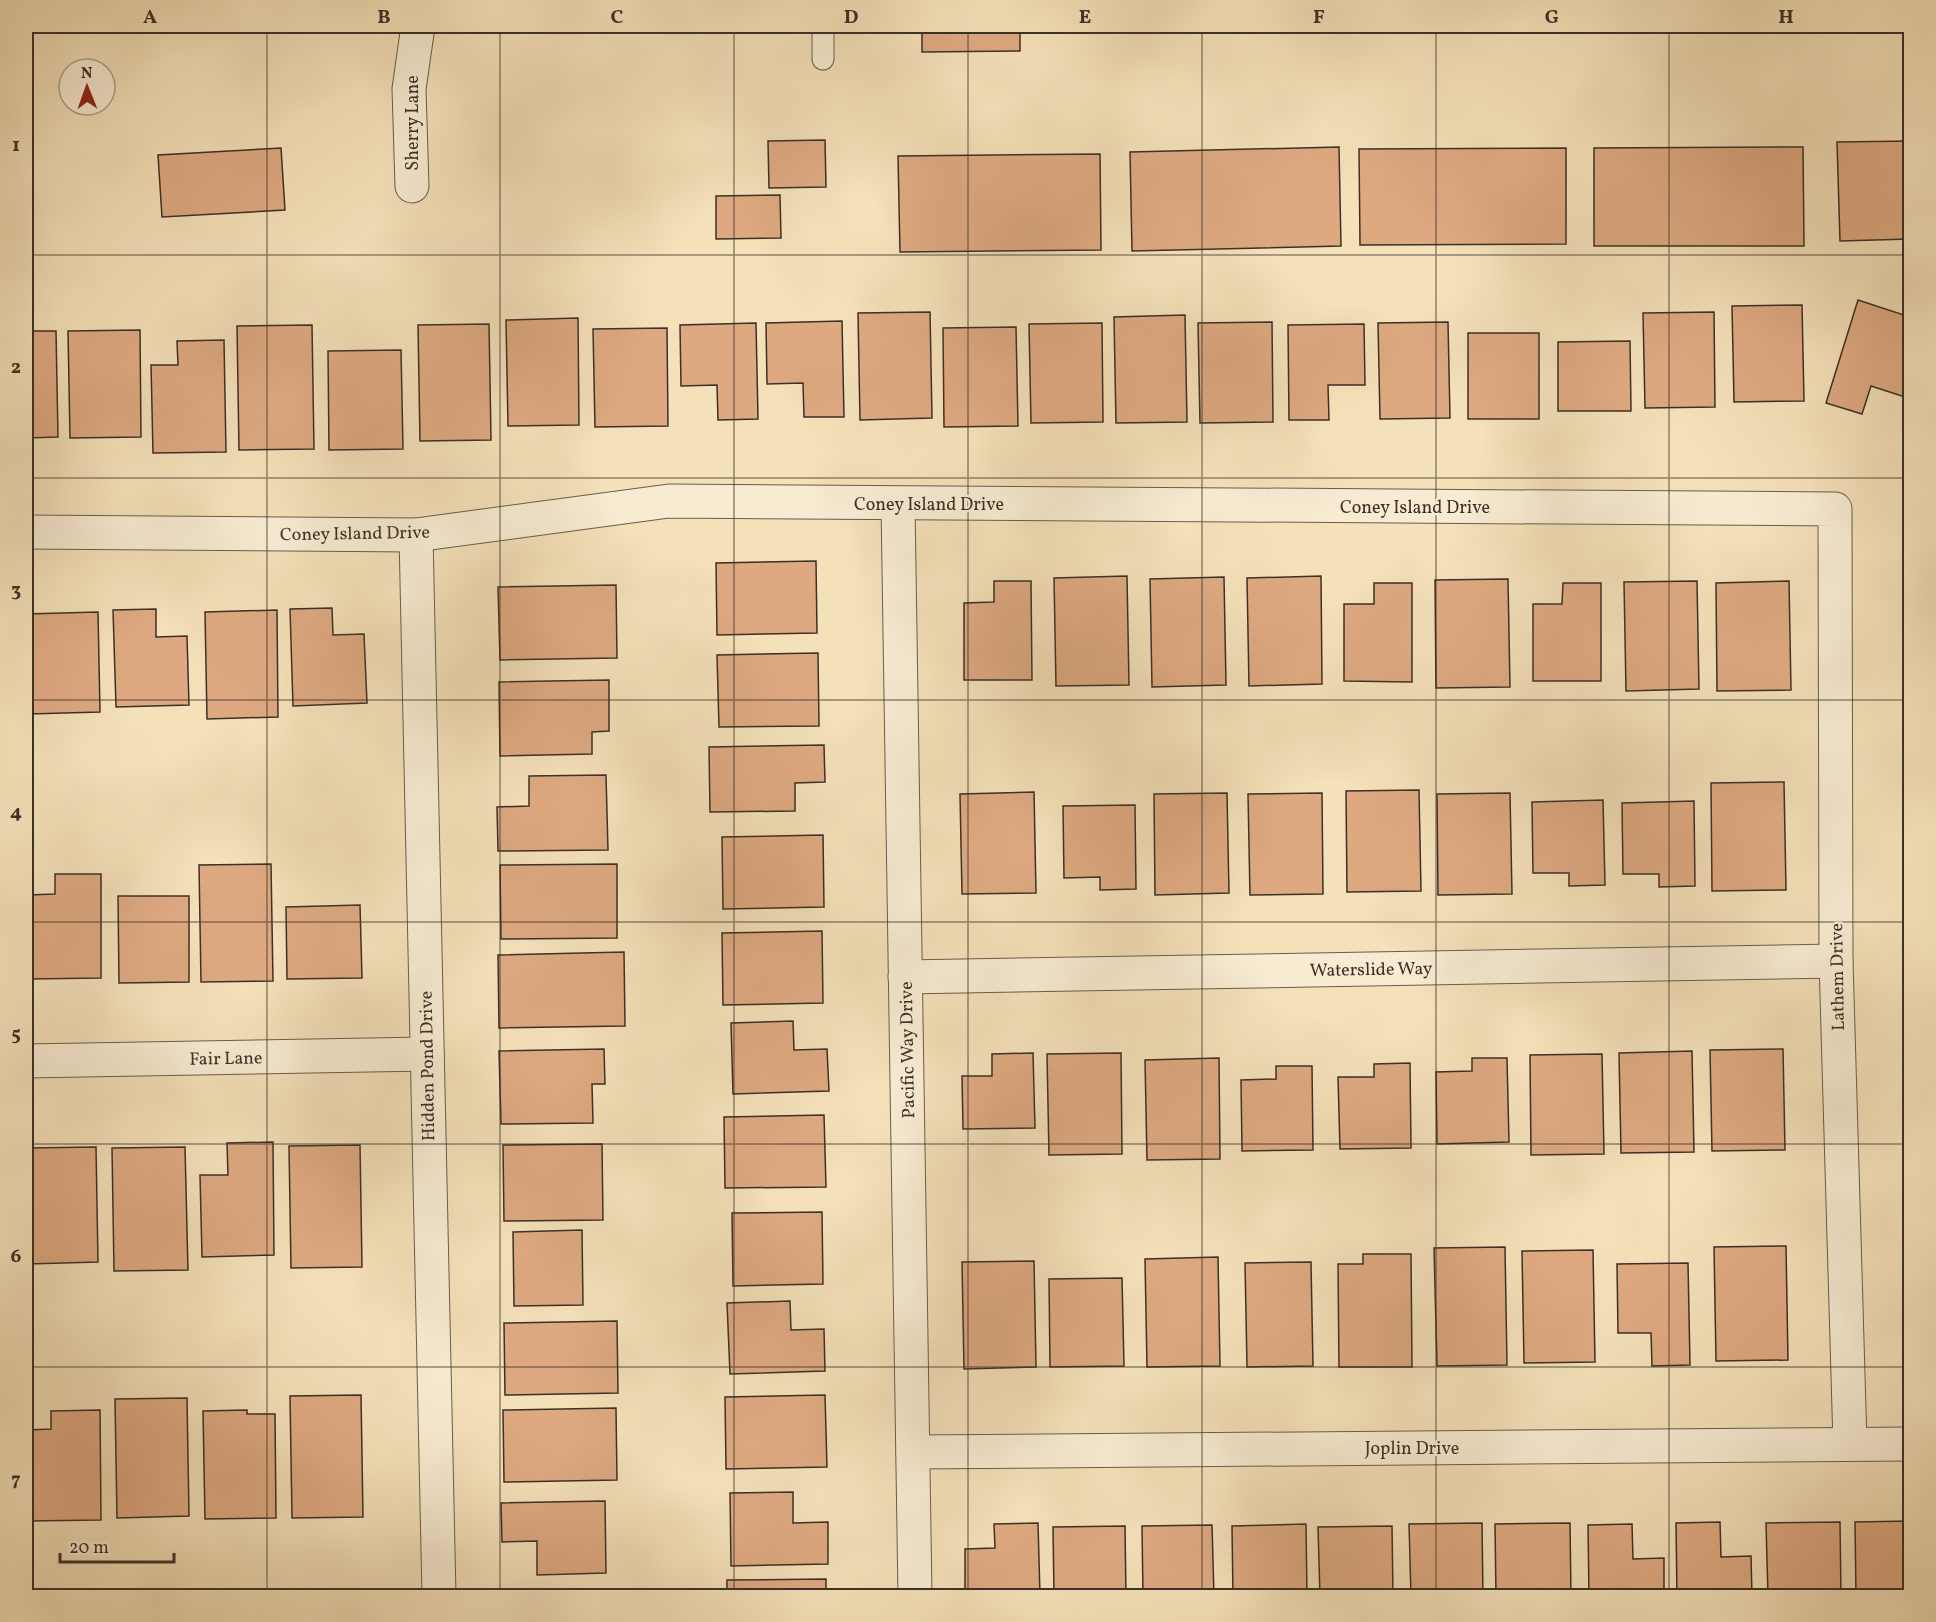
<svg xmlns="http://www.w3.org/2000/svg" width="1936" height="1622" viewBox="0 0 1936 1622" font-family="Vollkorn,serif">
  <style>
    .building { fill: #dea981; stroke: #3a3128; stroke-width: 1.5 }
    .lines { fill: none; stroke-linecap: round; stroke-linejoin: round }
    .lane-casing { stroke: #685d4c; stroke-width: 23 }
    .street-casing { stroke: #685d4c; stroke-width: 35 }
    .lane { stroke: #f8ebd2; stroke-width: 21 }
    .street { stroke: #f8ebd2; stroke-width: 33 }
    .grid { fill: none; stroke: #3a3128; stroke-width: 1.5; stroke-opacity: 0.55 }
    .labels { text-anchor: middle; stroke-width: 4.5; stroke-linejoin: round; paint-order: stroke }
    .street-label { font-size: 18px; fill: #3a3128; stroke: #f8ebd2 }
    .neatline { fill: none; stroke: #3a3128; stroke-width: 2 }
    .grid-label { font-size: 20px; text-anchor: middle; font-weight: bold; fill: #3a3128 }
  </style>
  <rect width="100%" height="100%" fill="#f4e0b9"/>
  <filter id="stains"><feTurbulence type="fractalNoise" baseFrequency=".00333" numOctaves="4"/><feColorMatrix values="0 0 0 0 .2 0 0 0 0 .09 0 0 0 0 .02 0 0 0 .5 -.17"/></filter>
  <radialGradient id="worn" r=".72"><stop offset=".6" stop-color="#630" stop-opacity="0"/><stop offset="1" stop-color="#630" stop-opacity=".3"/></radialGradient>
  <g class="building">
    <polygon points="922,26 1020,26 1020,51 922,52"/>
    <polygon points="825,140 826,187 769,188 768,141"/>
    <polygon points="1910,141 1910,239 1840,241 1837,142"/>
    <polygon points="1339,147 1341,246 1132,251 1130,152"/>
    <polygon points="1803,147 1804,246 1594,246 1594,148"/>
    <polygon points="281,148 285,210 162,217 158,155"/>
    <polygon points="1566,148 1566,244 1360,245 1359,149"/>
    <polygon points="1100,154 1101,250 900,252 898,156"/>
    <polygon points="780,195 781,238 716,239 716,196"/>
    <polygon points="1858,300 1910,317 1910,379 1905,397 1871,386 1862,414 1826,403"/>
    <polygon points="1802,305 1804,401 1734,402 1732,306"/>
    <polygon points="930,312 932,418 860,420 858,313"/>
    <polygon points="1714,312 1715,407 1645,408 1643,313"/>
    <polygon points="1185,315 1187,422 1116,423 1114,317"/>
    <polygon points="578,318 579,425 508,426 506,320"/>
    <polygon points="842,321 844,417 804,417 803,383 767,384 766,323"/>
    <polygon points="1272,322 1273,422 1200,423 1198,323"/>
    <polygon points="1448,322 1450,418 1380,419 1378,323"/>
    <polygon points="756,323 758,419 718,420 717,385 681,386 680,325"/>
    <polygon points="1102,323 1103,422 1031,423 1029,324"/>
    <polygon points="489,324 491,440 420,441 418,325"/>
    <polygon points="1364,324 1365,385 1328,385 1329,420 1289,420 1288,325"/>
    <polygon points="312,325 314,449 239,450 237,326"/>
    <polygon points="1016,327 1018,426 944,427 943,328"/>
    <polygon points="667,328 668,426 595,427 593,329"/>
    <polygon points="140,330 141,437 70,438 68,331"/>
    <polygon points="26,331 56,331 58,437 26,438"/>
    <rect x="1468" y="333" width="71" height="86"/>
    <polygon points="224,340 226,452 153,453 151,365 178,365 177,341"/>
    <polygon points="1630,341 1631,411 1558,411 1558,342"/>
    <polygon points="401,350 403,449 329,450 328,351"/>
    <polygon points="816,561 817,633 717,635 716,563"/>
    <polygon points="1127,576 1129,685 1056,686 1054,578"/>
    <polygon points="1321,576 1322,684 1249,686 1247,578"/>
    <polygon points="1224,577 1226,685 1152,687 1150,579"/>
    <polygon points="1508,579 1510,687 1436,688 1435,580"/>
    <polygon points="994,581 1031,581 1032,680 964,680 964,603 994,602"/>
    <polygon points="1697,581 1699,689 1626,691 1624,582"/>
    <polygon points="1789,581 1791,690 1717,691 1716,583"/>
    <polygon points="1374,583 1412,583 1412,682 1344,681 1344,604 1374,604"/>
    <polygon points="1563,583 1601,583 1601,681 1533,681 1533,604 1562,604"/>
    <polygon points="616,585 617,658 500,660 498,587"/>
    <polygon points="332,608 333,635 364,634 367,703 293,706 290,609"/>
    <polygon points="156,609 156,637 187,636 189,705 116,707 113,610"/>
    <polygon points="277,610 278,717 207,719 205,612"/>
    <polygon points="98,612 100,712 29,714 26,614"/>
    <polygon points="818,653 819,726 719,727 717,655"/>
    <polygon points="609,680 609,731 592,732 592,754 500,756 499,682"/>
    <polygon points="824,745 825,782 795,783 795,811 710,812 709,747"/>
    <polygon points="606,775 608,850 498,851 497,807 529,806 529,776"/>
    <polygon points="1784,782 1786,890 1712,891 1711,783"/>
    <polygon points="1419,790 1421,891 1347,892 1346,791"/>
    <polygon points="1034,792 1036,893 962,894 960,794"/>
    <polygon points="1227,793 1229,893 1155,895 1154,794"/>
    <polygon points="1322,793 1323,894 1250,895 1248,794"/>
    <polygon points="1510,793 1512,894 1438,895 1437,794"/>
    <polygon points="1603,800 1605,885 1569,886 1569,873 1533,873 1532,802"/>
    <polygon points="1694,801 1695,886 1659,887 1659,874 1623,874 1622,803"/>
    <polygon points="1135,805 1136,889 1100,890 1100,877 1064,878 1063,806"/>
    <polygon points="823,835 824,907 723,909 722,837"/>
    <polygon points="271,864 273,981 201,982 199,865"/>
    <polygon points="617,864 617,938 501,939 500,865"/>
    <polygon points="55,874 101,874 101,978 29,979 28,895 55,894"/>
    <polygon points="118,896 189,896 189,982 119,983"/>
    <polygon points="360,905 362,978 287,979 286,907"/>
    <polygon points="822,931 823,1003 723,1005 722,933"/>
    <polygon points="624,952 625,1026 499,1028 498,955"/>
    <polygon points="793,1021 794,1050 827,1049 829,1091 733,1094 731,1023"/>
    <polygon points="604,1049 605,1084 592,1084 593,1123 501,1124 499,1051"/>
    <polygon points="1783,1049 1785,1150 1712,1151 1710,1050"/>
    <polygon points="1692,1051 1694,1152 1621,1153 1619,1053"/>
    <polygon points="1033,1053 1035,1128 963,1129 962,1076 992,1076 992,1054"/>
    <polygon points="1121,1053 1122,1154 1049,1155 1047,1054"/>
    <polygon points="1602,1054 1604,1154 1531,1155 1530,1055"/>
    <polygon points="1219,1058 1220,1159 1147,1160 1145,1060"/>
    <polygon points="1472,1058 1507,1058 1509,1142 1437,1144 1436,1072 1472,1071"/>
    <polygon points="1410,1063 1411,1148 1340,1149 1338,1077 1374,1077 1374,1064"/>
    <polygon points="1276,1066 1312,1066 1313,1150 1242,1151 1241,1080 1276,1079"/>
    <polygon points="824,1115 826,1187 725,1188 724,1117"/>
    <polygon points="273,1142 274,1255 202,1257 200,1175 228,1175 227,1143"/>
    <polygon points="602,1144 603,1220 504,1221 503,1145"/>
    <polygon points="360,1145 362,1267 291,1268 289,1146"/>
    <polygon points="96,1147 98,1262 28,1264 26,1148"/>
    <polygon points="185,1147 188,1270 114,1271 112,1148"/>
    <polygon points="822,1212 823,1284 733,1286 732,1213"/>
    <polygon points="582,1230 583,1305 514,1306 513,1232"/>
    <polygon points="1786,1246 1788,1360 1716,1361 1714,1247"/>
    <polygon points="1505,1247 1507,1365 1437,1366 1434,1248"/>
    <polygon points="1593,1250 1595,1362 1524,1363 1522,1251"/>
    <polygon points="1363,1254 1411,1254 1412,1367 1339,1367 1338,1264 1363,1264"/>
    <polygon points="1218,1257 1220,1366 1147,1367 1145,1259"/>
    <polygon points="1034,1261 1036,1367 964,1369 962,1262"/>
    <polygon points="1311,1262 1313,1366 1247,1367 1245,1263"/>
    <polygon points="1688,1263 1690,1365 1652,1366 1651,1333 1618,1333 1617,1264"/>
    <polygon points="1122,1278 1124,1366 1050,1367 1049,1279"/>
    <polygon points="790,1301 791,1330 824,1329 825,1371 730,1374 727,1303"/>
    <polygon points="617,1321 618,1393 505,1395 504,1323"/>
    <polygon points="361,1395 363,1517 292,1518 290,1396"/>
    <polygon points="825,1395 827,1467 726,1469 725,1397"/>
    <polygon points="187,1398 189,1516 117,1518 115,1399"/>
    <polygon points="616,1408 617,1480 504,1482 503,1410"/>
    <polygon points="100,1410 101,1520 28,1521 27,1430 51,1429 51,1411"/>
    <polygon points="247,1410 247,1414 275,1414 276,1518 205,1519 203,1411"/>
    <polygon points="793,1492 793,1523 828,1522 828,1564 731,1566 730,1493"/>
    <polygon points="605,1501 606,1573 537,1575 537,1541 502,1542 501,1503"/>
    <polygon points="1910,1521 1910,1596 1856,1596 1855,1522"/>
    <polygon points="1720,1522 1721,1557 1751,1556 1752,1596 1677,1596 1676,1523"/>
    <polygon points="1840,1522 1841,1596 1768,1596 1766,1523"/>
    <polygon points="1038,1523 1040,1596 965,1596 965,1549 995,1548 994,1524"/>
    <polygon points="1482,1523 1483,1596 1411,1596 1409,1524"/>
    <polygon points="1570,1523 1571,1596 1496,1596 1495,1524"/>
    <polygon points="1306,1524 1307,1596 1233,1596 1232,1526"/>
    <polygon points="1632,1524 1633,1559 1664,1558 1664,1596 1589,1596 1588,1525"/>
    <polygon points="1212,1525 1214,1596 1143,1596 1142,1526"/>
    <polygon points="1125,1526 1126,1596 1054,1596 1053,1527"/>
    <polygon points="1392,1526 1393,1596 1320,1596 1318,1527"/>
    <polygon points="826,1579 826,1596 727,1596 727,1580"/>
    <polygon points="517,1589 622,1590 622,1596 517,1596"/>
  </g>
  <g class="lines">
    <defs>
      <polyline id="lane" points="823,26 823,59"/>
      <g id="street">
        <polyline points="412,186 409,89 418,26"/>
        <polyline points="898,504 915,1596"/>
        <polyline points="26,532 416,535 669,501 1835,509 1836,961 1850,1444"/>
        <polyline points="416,535 439,1596"/>
        <polyline points="905,977 1836,961"/>
        <polyline points="26,1061 427,1054"/>
        <polyline points="913,1452 1910,1444"/>
      </g>
    </defs>
    <use href="#lane" class="lane-casing"/>
    <use href="#street" class="street-casing"/>
    <use href="#lane" class="lane"/>
    <use href="#street" class="street"/>
  </g>
  <path class="grid" d="M 267,26 L 267,1596M 500,26 L 500,1596M 734,26 L 734,1596M 968,26 L 968,1596M 1202,26 L 1202,1596M 1436,26 L 1436,1596M 1669,26 L 1669,1596M 26,255 L 1910,255M 26,478 L 1910,478M 26,700 L 1910,700M 26,922 L 1910,922M 26,1144 L 1910,1144M 26,1367 L 1910,1367"/>
  <g class="labels">
    <g class="street-label">
      <text transform="translate(412 123) rotate(-90)" y="6">Sherry Lane</text>
      <text x="929" y="510">Coney Island Drive</text>
      <text x="1415" y="513">Coney Island Drive</text>
      <text transform="translate(355 533) rotate(-1)" y="6">Coney Island Drive</text>
      <text transform="translate(1371 969) rotate(-1)" y="6">Waterslide Way</text>
      <text transform="translate(1837 977) rotate(-91)" y="6">Lathem Drive</text>
      <text transform="translate(907 1050) rotate(-91)" y="6">Pacific Way Drive</text>
      <text transform="translate(226 1058) rotate(-1)" y="6">Fair Lane</text>
      <text transform="translate(427 1066) rotate(-91)" y="6">Hidden Pond Drive</text>
      <text x="1412" y="1454">Joplin Drive</text>
    </g>
  </g>
  <rect width="1936" height="1622" fill="none" stroke="#f4e0b9" stroke-width="66"/>
  <g transform="translate(87 87) rotate(359)"><circle r="28" fill="#f8ebd2" stroke="#aca18e" stroke-width="1.5"/>
  <path d="M0-4.5L10 22L0 15L-10 22Z" fill="#8f2418"/>
  <text y="-9" font-size="16" font-weight="bold" text-anchor="middle" fill="#3a3128">N</text>
  </g>
  <path d="M60 1553v9h114v-9" fill="none" stroke="#3a3128" stroke-width="3"/>
  <text x="69" y="1553" font-size="18" fill="#3a3128" stroke="#f8ebd2" stroke-width="4.5" paint-order="stroke">20 m</text>
  <rect x="33" y="33" width="1870" height="1556" class="neatline"/>
  <g class="grid-label">
    <text x="150" y="23">A</text>
    <text x="384" y="23">B</text>
    <text x="617" y="23">C</text>
    <text x="851" y="23">D</text>
    <text x="1085" y="23">E</text>
    <text x="1319" y="23">F</text>
    <text x="1552" y="23">G</text>
    <text x="1786" y="23">H</text>
    <text x="16" y="151">1</text>
    <text x="16" y="373">2</text>
    <text x="16" y="596">3</text>
    <text x="16" y="818">4</text>
    <text x="16" y="1040">5</text>
    <text x="16" y="1262">6</text>
    <text x="16" y="1485">7</text>
  </g>
  <rect width="100%" height="100%" filter="url(#stains)"/>
  <rect width="100%" height="100%" fill="url(#worn)"/>
</svg>
